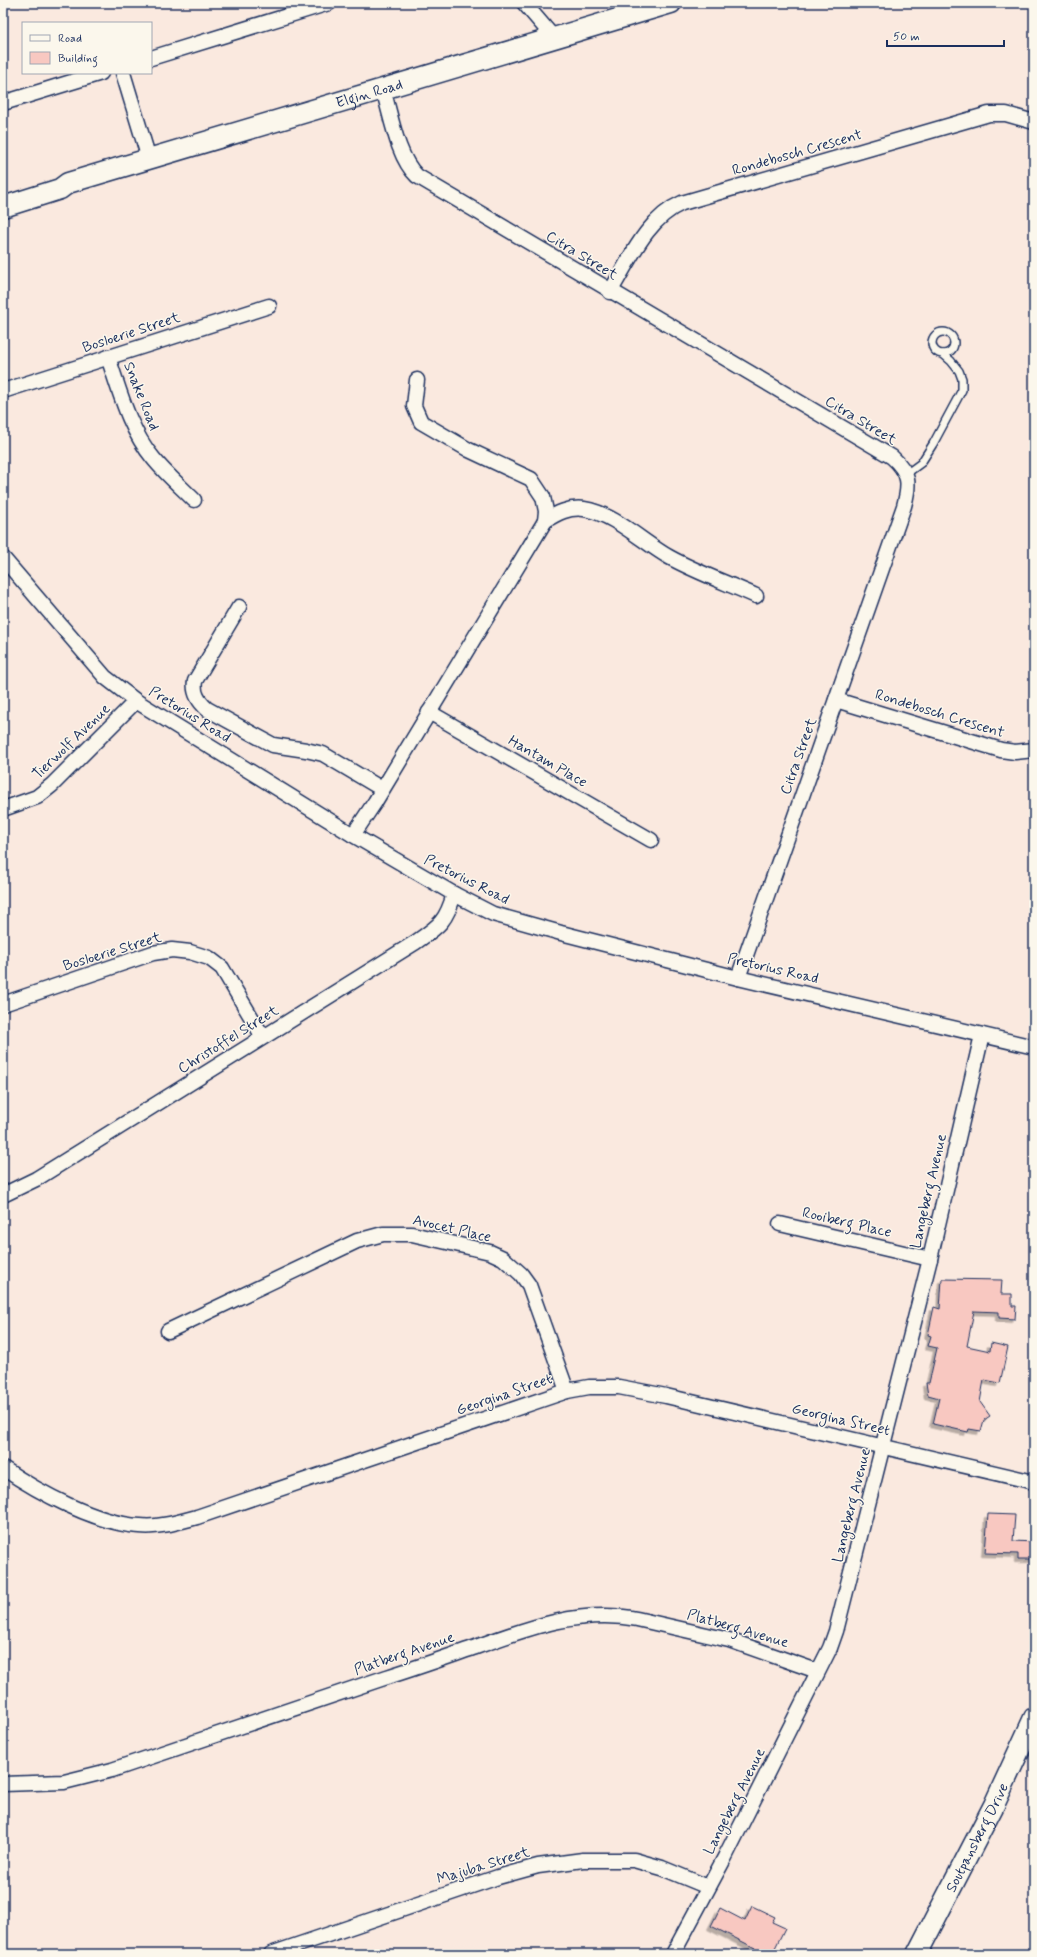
<svg xmlns="http://www.w3.org/2000/svg" width="1037" height="1957" viewBox="0 0 1037 1957" font-family="Mynerve,sans-serif">
  <style>
    .building { fill: #f8c8c1; stroke: #1b2f5e; filter: url(#shadow) }
    .lines { fill: none; stroke-linecap: round; stroke-linejoin: round }
    .lane-casing { stroke: #1b2f5e; stroke-width: 10 }
    .street-casing { stroke: #1b2f5e; stroke-width: 17 }
    .secondary-casing { stroke: #1b2f5e; stroke-width: 23 }
    .lane { stroke: #fbf7ec; stroke-width: 7 }
    .street { stroke: #fbf7ec; stroke-width: 14 }
    .secondary { stroke: #fbf7ec; stroke-width: 20 }
    .labels { text-anchor: middle; stroke-width: 3; stroke-linejoin: round; paint-order: stroke }
    .street-label { font-size: 15px; fill: #1b2f5e; stroke: #fbf7ec }
  </style>
  <defs>
    <filter id="shadow"><feDropShadow dx="-3.5" dy="3.5" stdDeviation="0" flood-color="#0004"/></filter>
  </defs>
  <rect width="100%" height="100%" fill="#fae9df"/>
  <filter id="ink" filterUnits="userSpaceOnUse"><feTurbulence type="fractalNoise" baseFrequency=".025" numOctaves="2"/><feDisplacementMap in="SourceGraphic" scale="8" xChannelSelector="R" yChannelSelector="G"/><feConvolveMatrix kernelMatrix="1 2 1 2 8 2 1 2 1" color-interpolation-filters="sRGB"/></filter>
  <g filter="url(#ink)">
    <g class="building">
      <polygon points="942,1279 1002,1280 1001,1294 1012,1294 1012,1306 1016,1306 1015,1319 999,1318 999,1312 974,1311 967,1346 990,1351 991,1343 1008,1347 1000,1383 984,1380 980,1402 990,1416 984,1420 981,1431 969,1429 968,1432 933,1424 939,1398 928,1395 926,1383 929,1383 937,1348 928,1346 931,1336 928,1335 934,1307 940,1309"/>
      <polygon points="988,1514 1015,1515 1013,1541 1034,1542 1034,1559 1018,1559 1018,1554 985,1553"/>
      <polygon points="752,1906 775,1917 772,1922 785,1928 772,1954 752,1954 755,1948 711,1926 720,1908 745,1921"/>
    </g>
    <g class="lines">
      <defs>
        <g id="lane">
          <circle cx="943" cy="343" r="11"/>
          <polyline points="906,474 921,463 933,444 962,390 962,379 959,371 951,361 943,354"/>
        </g>
        <g id="street">
          <polyline points="524,3 554,38"/>
          <polyline points="151,58 329,3"/>
          <polyline points="123,73 149,159"/>
          <path d="M 383,89 C 391,115 397,157 417,176 L 892,457 C 910,473 910,484 904,506 L 738,978"/>
          <polyline points="3,103 101,73"/>
          <path d="M 610,292 C 629,261 647,218 682,203 L 989,114 L 1006,114 L 1034,122"/>
          <path d="M 108,357 C 120,392 129,429 153,458 C 165,473 180,486 194,500"/>
          <polyline points="417,380 414,406 421,422 469,450 531,479 543,497 546,511 545,521"/>
          <polyline points="3,391 269,306"/>
          <polyline points="3,558 105,677 136,701 353,835 454,894 493,914 561,933 738,978 1034,1047"/>
          <path d="M 239,607 L 195,681 C 193,693 198,701 207,709 L 273,745 L 306,750 L 323,754 L 382,789"/>
          <polyline points="836,700 1001,750 1015,752 1034,750"/>
          <polyline points="429,712 651,840"/>
          <polyline points="3,809 37,797 52,785 136,701"/>
          <path d="M 353,835 L 375,802 L 545,521 C 557,513 569,507 584,509 C 613,513 644,543 669,557 C 696,572 727,583 756,596"/>
          <polyline points="3,1004 153,953 172,950 190,952 209,958 222,968 263,1037"/>
          <path d="M 3,1195 L 36,1179 L 416,942 C 439,926 446,922 454,894"/>
          <polyline points="780,1224 930,1259"/>
          <polyline points="168,1331 357,1241 383,1234 412,1234 490,1252 503,1258 521,1274 529,1285 567,1391"/>
          <path d="M 3,1468 C 38,1492 97,1524 140,1526 C 159,1528 178,1522 197,1517 L 567,1391 L 589,1387 L 619,1387 L 666,1396 L 1034,1482"/>
          <path d="M 3,1784 L 64,1782 L 112,1770 C 203,1739 295,1708 387,1677 C 416,1668 444,1658 473,1648 C 525,1629 580,1608 637,1619 L 729,1640 L 817,1671"/>
          <polyline points="271,1954 498,1877 538,1866 583,1860 634,1860 662,1868 708,1887"/>
          <polyline points="673,1954 725,1857 830,1648 836,1631 930,1259 982,1035"/>
        </g>
        <g id="secondary">
          <path id="s1" d="M 3,207 L 60,189 L 68,183 L 671,3"/>
          <path id="s2" d="M 917,1954 L 994,1805 L 1034,1718"/>
        </g>
      </defs>
      <use href="#lane" class="lane-casing"/>
      <use href="#street" class="street-casing"/>
      <use href="#secondary" class="secondary-casing"/>
      <use href="#lane" class="lane"/>
      <use href="#street" class="street"/>
      <use href="#secondary" class="secondary"/>
    </g>
  </g>
  <g class="labels">
    <g class="street-label">
      <text dy="5" stroke="none"><textPath href="#s1" startOffset="384">Elgin Road</textPath></text>
      <text transform="translate(797 152) rotate(-16)" y="5">Rondebosch Crescent</text>
      <text transform="translate(582 255) rotate(31)" y="5">Citra Street</text>
      <text transform="translate(131 332) rotate(-18)" y="5">Bosloerie Street</text>
      <text transform="translate(142 396) rotate(68)" y="5">Snake Road</text>
      <text transform="translate(861 420) rotate(31)" y="5">Citra Street</text>
      <text transform="translate(940 713) rotate(17)" y="5">Rondebosch Crescent</text>
      <text transform="translate(190 714) rotate(32)" y="5">Pretorius Road</text>
      <text transform="translate(71 741) rotate(-44)" y="5">Tierwolf Avenue</text>
      <text transform="translate(798 756) rotate(-70)" y="5">Citra Street</text>
      <text transform="translate(548 761) rotate(30)" y="5">Hantam Place</text>
      <text transform="translate(467 879) rotate(27)" y="5">Pretorius Road</text>
      <text transform="translate(112 951) rotate(-17)" y="5">Bosloerie Street</text>
      <text transform="translate(773 968) rotate(13)" y="5">Pretorius Road</text>
      <text transform="translate(228 1039) rotate(-32)" y="5">Christoffel Street</text>
      <text transform="translate(928 1191) rotate(-77)" y="5">Langeberg Avenue</text>
      <text transform="translate(847 1222) rotate(13)" y="5">Rooiberg Place</text>
      <text transform="translate(452 1228) rotate(13)" y="5">Avocet Place</text>
      <text transform="translate(504 1394) rotate(-19)" y="5">Georgina Street</text>
      <text transform="translate(841 1419) rotate(13)" y="5">Georgina Street</text>
      <text transform="translate(851 1505) rotate(-76)" y="5">Langeberg Avenue</text>
      <text transform="translate(738 1628) rotate(16)" y="5">Platberg Avenue</text>
      <text transform="translate(404 1653) rotate(-19)" y="5">Platberg Avenue</text>
      <text transform="translate(734 1801) rotate(-63)" y="5">Langeberg Avenue</text>
      <text dy="5" stroke="none"><textPath href="#s2" startOffset="131">Soutpansberg Drive</textPath></text>
      <text transform="translate(483 1865) rotate(-17)" y="5">Majuba Street</text>
    </g>
  </g>
  <rect width="1037" height="1957" fill="none" stroke="#fbf7ec" stroke-width="16"/>
  <rect x="8" y="8" width="1021" height="1941" fill="none" stroke="#1b2f5e" stroke-width="1.5" filter="url(#ink)"/>
  <rect x="22" y="22" width="130" height="52" fill="#fbf7ec" stroke="#a1a7b3"/>
  <rect x="30" y="35" width="20" height="6" fill="#fbf7ec" stroke="#a1a7b3"/>
  <text x="58" y="42" font-size="12" fill="#1b2f5e">Road</text>
  <rect x="30" y="52" width="20" height="12" fill="#f8c8c1" stroke="#a1a7b3"/>
  <text x="58" y="62" font-size="12" fill="#1b2f5e">Building</text>
  <path d="M887 40v6h117v-6" fill="none" stroke="#1b2f5e" stroke-width="2"/>
  <text x="893" y="40" font-size="12" fill="#1b2f5e" stroke="#fbf7ec" stroke-width="3" paint-order="stroke">50 m</text>
</svg>
